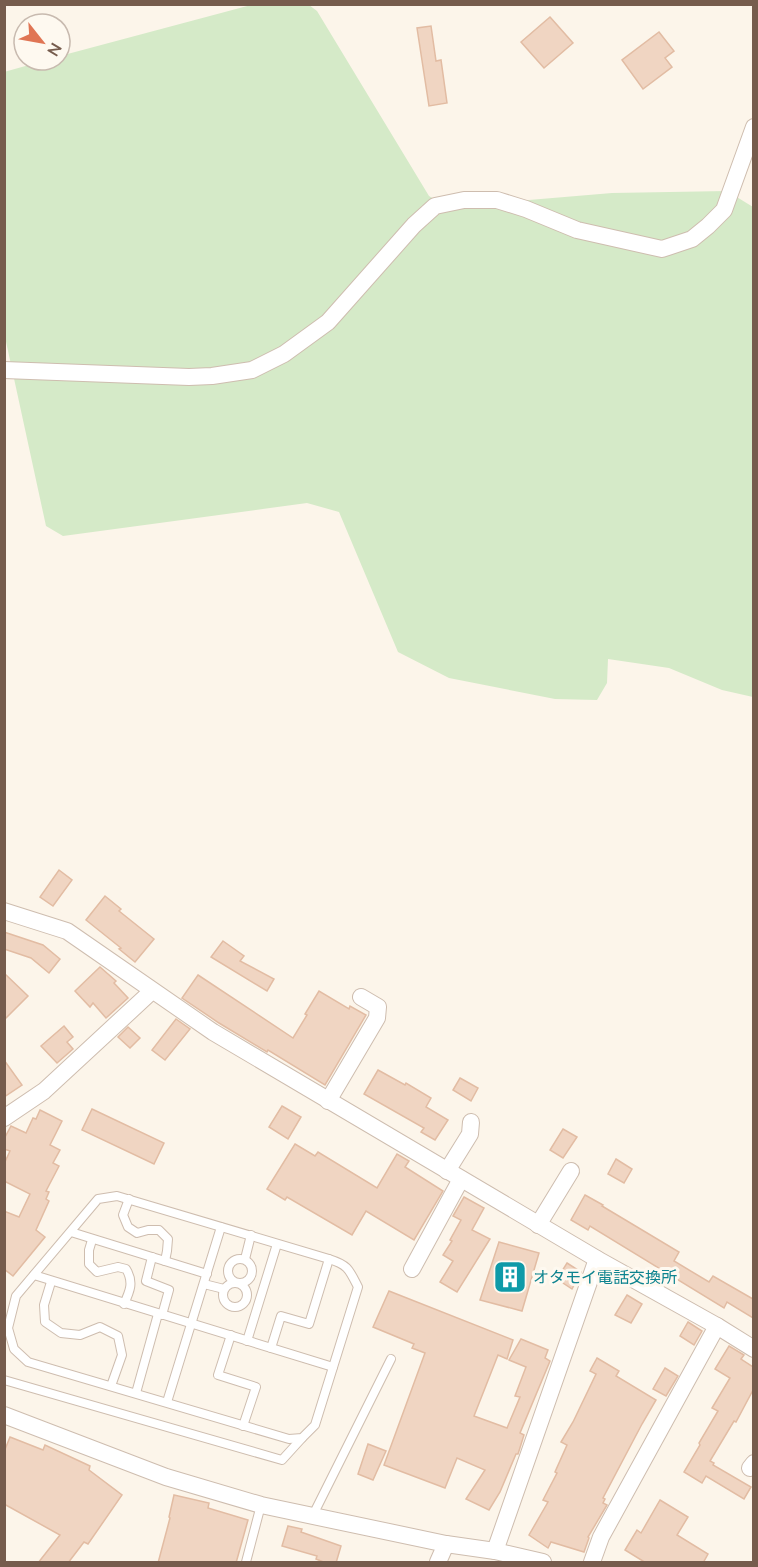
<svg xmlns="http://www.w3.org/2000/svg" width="758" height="1567" viewBox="0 0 758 1567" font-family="'Nunito Sans','Noto Sans JP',sans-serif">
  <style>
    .green { fill: #d5eac8 }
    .building { fill: #f0d5c2; stroke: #e2bca3; stroke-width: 1.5 }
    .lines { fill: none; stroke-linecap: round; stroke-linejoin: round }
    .lane-casing { stroke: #cebdaf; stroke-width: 10 }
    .street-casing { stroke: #cebdaf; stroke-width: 18 }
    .lane { stroke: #fff; stroke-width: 8 }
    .street { stroke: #fff; stroke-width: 16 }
    .labels { text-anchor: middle; stroke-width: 6; stroke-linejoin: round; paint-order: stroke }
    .culture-label { font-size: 16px; fill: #0d838f; stroke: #fef9f0; text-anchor: start }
  </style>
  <rect width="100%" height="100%" fill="#fcf5ea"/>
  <polygon class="green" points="251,5 309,5 317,11 429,196 447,207 612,193 727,191 753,207 753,697 722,690 669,668 608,659 607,683 597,700 555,699 449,678 398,652 339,512 307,503 63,536 46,526 5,337 4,72 47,60 60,60 60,56"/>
  <g class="building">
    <polygon points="550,17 573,43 544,68 521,42"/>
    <polygon points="431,26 436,61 441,60 447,103 429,106 417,28"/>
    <polygon points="659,32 674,51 665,58 672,67 643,89 622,60"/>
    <polygon points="59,870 72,880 53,906 40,897"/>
    <polygon points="105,896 121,909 119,911 154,939 135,962 119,949 121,948 86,920"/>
    <polygon points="4,932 43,945 60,959 49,973 31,958 4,949"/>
    <polygon points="223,941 244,956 240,961 274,979 267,991 211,957"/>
    <polygon points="100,967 116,981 114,983 128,998 106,1018 93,1003 90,1007 75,991"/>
    <polygon points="4,973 28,996 4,1020"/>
    <polygon points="198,975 293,1038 307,1015 305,1014 319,991 349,1009 350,1006 366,1015 325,1085 268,1050 267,1052 219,1023 182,998"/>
    <polygon points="176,1019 190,1029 165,1060 152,1050"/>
    <polygon points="64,1026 73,1037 67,1042 73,1049 57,1063 41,1046"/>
    <polygon points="128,1027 140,1038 130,1048 118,1037"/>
    <polygon points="4,1060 22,1085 4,1097"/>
    <polygon points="378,1070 405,1085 406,1083 431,1098 426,1107 448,1120 435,1140 421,1132 424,1128 364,1094"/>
    <polygon points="460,1078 478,1088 471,1101 453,1090"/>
    <polygon points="282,1106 301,1117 288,1139 269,1127"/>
    <polygon points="92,1109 164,1143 154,1164 82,1130"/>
    <polygon points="40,1110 62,1121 50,1145 60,1150 53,1163 59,1166 46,1191 49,1192 46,1199 49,1201 36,1230 45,1237 13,1276 4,1269 4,1211 19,1217 30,1194 4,1181 4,1164 10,1151 4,1149 4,1139 11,1126 26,1133 33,1118 36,1119"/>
    <polygon points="563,1129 577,1137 563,1158 550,1150"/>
    <polygon points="295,1144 315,1156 318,1152 377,1188 397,1154 409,1161 405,1167 443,1191 414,1240 366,1211 352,1235 287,1197 285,1200 267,1189"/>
    <polygon points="616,1159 632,1169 624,1183 608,1174"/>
    <polygon points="585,1195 603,1205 602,1206 679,1252 674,1261 709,1282 713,1276 753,1299 753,1318 727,1302 724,1308 590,1226 588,1230 571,1220"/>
    <polygon points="464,1197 484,1208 472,1230 490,1239 457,1292 440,1282 453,1261 443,1255 452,1241 450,1240 461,1220 453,1216"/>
    <polygon points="499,1242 539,1253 522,1311 480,1300"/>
    <polygon points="567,1263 581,1272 572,1289 557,1279"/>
    <polygon points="389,1291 513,1340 507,1359 498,1355 474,1416 507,1428 520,1397 515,1396 526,1367 509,1360 521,1339 548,1350 545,1358 550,1361 520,1433 524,1435 518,1454 516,1454 500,1492 489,1510 466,1499 485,1470 457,1458 445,1488 384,1465 425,1353 412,1348 414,1344 373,1327"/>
    <polygon points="627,1295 642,1304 631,1323 615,1315"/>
    <polygon points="688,1322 702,1331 694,1345 680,1336"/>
    <polygon points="729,1346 744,1355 741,1359 753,1367 753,1390 736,1422 734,1421 710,1461 714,1463 713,1465 751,1487 744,1499 706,1476 702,1483 684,1472 700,1445 699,1443 718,1411 712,1408 730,1378 715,1369"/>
    <polygon points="597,1358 619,1371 616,1376 656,1400 642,1424 603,1498 605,1499 603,1503 607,1505 588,1537 589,1538 584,1552 551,1542 548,1548 529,1535 548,1502 543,1500 557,1473 555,1472 567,1445 561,1442 573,1422 596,1374 590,1371"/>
    <polygon points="665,1368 678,1376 666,1396 653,1389"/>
    <polygon points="10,1437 43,1450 45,1445 90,1466 89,1470 122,1495 88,1544 84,1542 68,1563 38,1563 60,1535 4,1504 4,1452"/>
    <polygon points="368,1444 386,1451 373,1480 358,1474"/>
    <polygon points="174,1495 209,1503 208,1508 248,1520 236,1563 158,1563 170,1518 169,1517"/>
    <polygon points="660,1500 688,1517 677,1535 708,1554 703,1563 646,1563 625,1550 637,1530 641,1533"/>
    <polygon points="288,1526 302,1529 301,1532 341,1546 336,1563 326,1563 316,1559 317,1556 282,1546"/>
  </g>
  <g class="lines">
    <defs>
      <g id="lane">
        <path d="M 117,1196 L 329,1259 C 348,1265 349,1269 358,1287 L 315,1425 L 302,1438 L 289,1439 L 28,1362 L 14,1349 L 8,1328 L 16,1296 L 98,1199 Z"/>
        <polyline points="129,1199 123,1215 128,1227 137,1233 148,1230 159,1230 168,1239 167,1251 165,1261"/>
        <polyline points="71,1232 207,1274"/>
        <path d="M 92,1240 L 89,1250 L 89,1264 L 97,1272 L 118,1267 L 126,1269 C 134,1282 130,1291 124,1304"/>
        <polyline points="152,1257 146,1281 169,1290 162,1315"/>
        <circle cx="240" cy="1271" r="12"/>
        <polyline points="245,1259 251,1235"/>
        <polyline points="34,1275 333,1367"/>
        <polyline points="51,1282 44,1305 45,1322 61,1333 80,1335 100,1327 118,1336 122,1355 111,1386"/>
        <circle cx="235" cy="1295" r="12"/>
        <polyline points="204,1284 224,1289"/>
        <polyline points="231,1335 218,1375 256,1387 243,1426"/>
        <polyline points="247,1341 277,1244"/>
        <polyline points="271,1348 281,1316 309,1324 329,1259"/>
        <polyline points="4,1380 282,1460 302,1438"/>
        <polyline points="136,1393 158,1314"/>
        <polyline points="167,1402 221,1227"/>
        <polyline points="313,1515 391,1359"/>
        <polyline points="246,1562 261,1505"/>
      </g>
      <g id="street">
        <polyline points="4,370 189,377 212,376 252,370 284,354 328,322 414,225 435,206 464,200 497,200 526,209 577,230 662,249 692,239 708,226 724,210 754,127"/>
        <polyline points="4,911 67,931 213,1032 597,1259 717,1326 754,1349"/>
        <polyline points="328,1101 377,1018 378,1007 361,997"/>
        <polyline points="4,1118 44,1091 152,991"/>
        <polyline points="447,1171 470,1134 471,1122"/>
        <polyline points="538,1225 571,1171"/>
        <polyline points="412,1269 461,1179"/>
        <polyline points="4,1415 166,1477 261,1505 446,1544 495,1551 543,1562"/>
        <polyline points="750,1468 754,1463"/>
        <polyline points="495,1551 597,1259"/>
        <polyline points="438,1562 446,1544"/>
        <polyline points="592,1562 601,1537 717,1326"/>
      </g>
    </defs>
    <use href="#lane" class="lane-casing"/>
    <use href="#street" class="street-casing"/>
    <use href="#lane" class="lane"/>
    <use href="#street" class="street"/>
  </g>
  <defs>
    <symbol id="building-square" viewBox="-11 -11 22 22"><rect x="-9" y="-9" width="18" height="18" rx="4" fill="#0f9aa8" stroke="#fef9f0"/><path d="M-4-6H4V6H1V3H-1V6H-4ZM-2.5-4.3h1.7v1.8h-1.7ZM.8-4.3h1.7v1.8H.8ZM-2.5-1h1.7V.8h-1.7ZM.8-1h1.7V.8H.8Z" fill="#fff"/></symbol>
  </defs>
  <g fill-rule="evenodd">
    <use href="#building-square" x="491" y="1258" width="38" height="38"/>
  </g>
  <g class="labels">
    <g class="culture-label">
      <text x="533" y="1283">オタモイ電話交換所</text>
    </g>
  </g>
  <rect width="758" height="1567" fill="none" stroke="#765c4d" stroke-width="12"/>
  <g transform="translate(42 42) rotate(121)"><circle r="28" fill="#fef9f0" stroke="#c8baaf" stroke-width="1.5"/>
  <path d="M0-4.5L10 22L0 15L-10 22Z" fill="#e07554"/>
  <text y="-9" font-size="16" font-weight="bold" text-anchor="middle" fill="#765c4d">N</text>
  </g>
</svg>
